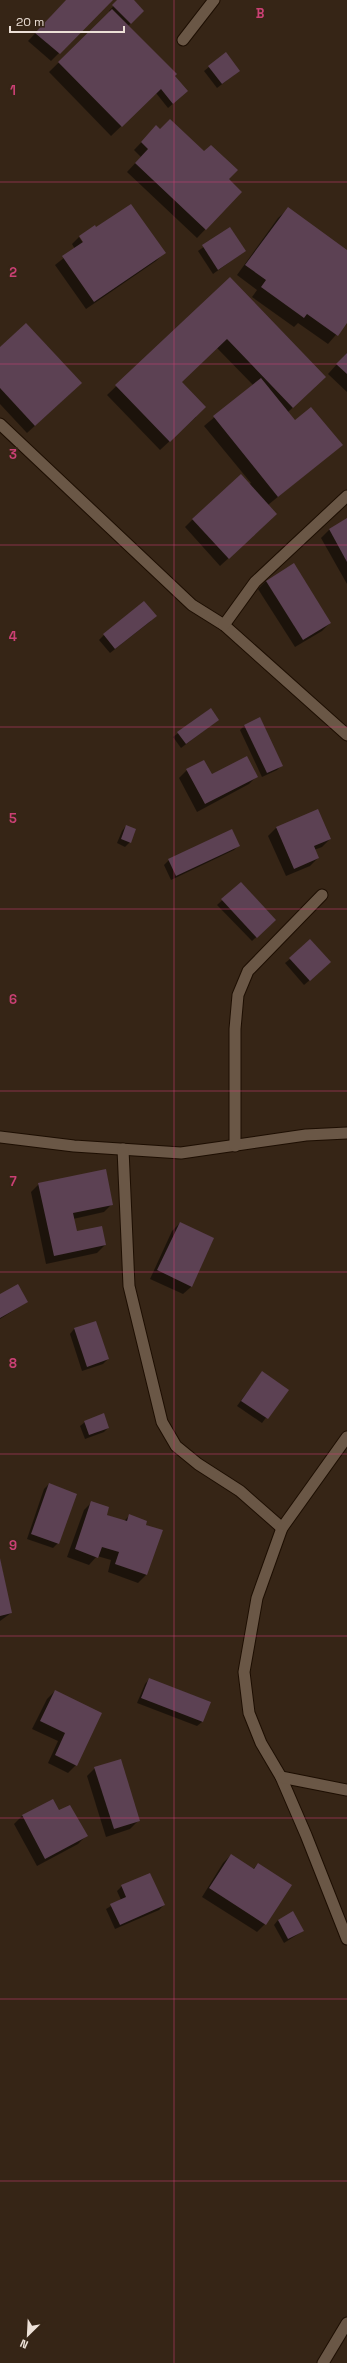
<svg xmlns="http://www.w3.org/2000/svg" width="347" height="2363" viewBox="0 0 347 2363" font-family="'Space Grotesk',sans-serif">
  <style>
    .shadow { fill: #0007 }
    .building { fill: #5c4153 }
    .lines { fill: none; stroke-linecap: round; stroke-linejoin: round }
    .minor-casing { stroke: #1d0e02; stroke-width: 13 }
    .minor { stroke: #6a5746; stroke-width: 11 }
    .grid { fill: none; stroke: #ca4074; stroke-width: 1; stroke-opacity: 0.55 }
    .grid-label { font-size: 13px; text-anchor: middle; font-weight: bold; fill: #ca4074; stroke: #362516; stroke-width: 4; stroke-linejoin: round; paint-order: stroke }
  </style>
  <rect width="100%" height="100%" fill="#362516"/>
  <g class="shadow">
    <polygon points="67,0 112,0 51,61 28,41"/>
    <polygon points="119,0 132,0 143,11 128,26 174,76 182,96 168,108 156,93 111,136 49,72 110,12 109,11"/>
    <polygon points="209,67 234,75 217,88 204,71"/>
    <polygon points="156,127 227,179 241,192 197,238 127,172 141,157 134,150"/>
    <polygon points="288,209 347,252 347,322 328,344 298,323 294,327 252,297 257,290 237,275 278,218"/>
    <polygon points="230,228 245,251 213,274 198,251"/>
    <polygon points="96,229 164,253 156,261 86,309 55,265 75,249 72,244 79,237 85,246"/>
    <polygon points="230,278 315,387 288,412 295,421 341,445 268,505 268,522 220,566 185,527 193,519 251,483 204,426 253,385 217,348 181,382 196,417 160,450 107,395"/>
    <polygon points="0,348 73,391 27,433 0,404"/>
    <polygon points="347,353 347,392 328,374"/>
    <polygon points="347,519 347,584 321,538 329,530"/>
    <polygon points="266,581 330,623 322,631 295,647 258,589"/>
    <polygon points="151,621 110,653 99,640 104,635"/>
    <polygon points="210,709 218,720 181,748 173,737"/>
    <polygon points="245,725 282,765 277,770 262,777 240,730"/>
    <polygon points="187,770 212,776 257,776 249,784 197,812 179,778"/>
    <polygon points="317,811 330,839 322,847 314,850 318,858 310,866 286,876 268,836 276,828"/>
    <polygon points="126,826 130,842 125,847 117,843 122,831"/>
    <polygon points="238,846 234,850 171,880 164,865 169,860"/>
    <polygon points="241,883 275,920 252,941 217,905"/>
    <polygon points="290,959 325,967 304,985 285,963"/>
    <polygon points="39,1184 112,1204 104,1212 73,1219 76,1232 105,1245 97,1253 46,1264 31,1192"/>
    <polygon points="180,1223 213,1238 191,1287 183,1294 150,1279 172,1231"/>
    <polygon points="0,1295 27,1302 0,1319"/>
    <polygon points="95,1322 108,1359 103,1364 82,1371 70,1334 74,1329"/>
    <polygon points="262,1372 287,1390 262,1423 237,1406"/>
    <polygon points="85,1422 108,1428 104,1432 85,1439 80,1426"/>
    <polygon points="49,1484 58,1543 53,1548 27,1539 44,1489"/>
    <polygon points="92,1502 106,1515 124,1521 130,1515 145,1525 161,1531 146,1575 138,1583 108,1572 111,1560 97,1556 89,1565 67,1557 84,1510"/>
    <polygon points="0,1559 11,1613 0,1621"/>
    <polygon points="149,1679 210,1702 202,1722 197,1726 137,1703 145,1684"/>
    <polygon points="55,1691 76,1765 68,1773 48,1763 58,1741 32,1729 47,1699"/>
    <polygon points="95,1768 138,1821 130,1829 106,1837 87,1776"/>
    <polygon points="52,1800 58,1812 86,1836 78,1844 37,1866 14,1824 22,1816"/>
    <polygon points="231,1855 253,1869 258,1864 265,1924 257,1932 202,1897 223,1863"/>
    <polygon points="122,1886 164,1905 159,1910 115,1929 106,1909 121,1900 117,1891"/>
    <polygon points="278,1920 303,1931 284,1943 274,1925"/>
  </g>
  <g class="building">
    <polygon points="66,0 113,0 60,54 35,33"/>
    <polygon points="117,0 134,0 144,11 131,24 112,5"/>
    <polygon points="112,9 177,74 175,76 188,91 173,104 161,89 122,127 58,62"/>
    <polygon points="226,52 240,71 222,84 208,66"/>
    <polygon points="170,119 204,151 211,145 238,170 229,179 242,192 206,230 135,163 148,149 141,142 156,125 160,129"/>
    <polygon points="131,204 166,253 94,302 62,256 83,242 79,236 95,225 96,227"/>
    <polygon points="288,207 347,250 347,323 338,336 307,314 304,318 261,287 266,280 245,265"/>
    <polygon points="230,227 246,251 218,270 202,245"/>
    <polygon points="230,277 326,377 293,408 227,339 182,382 206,407 170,442 115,385"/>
    <polygon points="26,323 82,383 35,426 0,388 0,347"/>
    <polygon points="347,353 347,374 336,364"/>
    <polygon points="261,378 295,420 311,407 343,445 278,497 213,416"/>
    <polygon points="241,474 277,514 229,559 192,519"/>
    <polygon points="347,518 347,562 329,529"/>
    <polygon points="294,563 331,623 303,640 266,581"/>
    <polygon points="144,601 157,616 115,649 103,634"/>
    <polygon points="211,708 219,720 186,744 177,732"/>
    <polygon points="260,717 283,766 267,773 244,725"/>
    <polygon points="247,756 258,777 205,804 186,769 204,760 212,774"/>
    <polygon points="318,809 331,839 314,846 319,858 294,869 276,827"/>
    <polygon points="126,825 136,829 131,843 121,839"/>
    <polygon points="232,829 240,846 176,876 168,859"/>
    <polygon points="241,882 276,920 257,938 221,899"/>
    <polygon points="310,939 331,962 310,981 289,958"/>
    <polygon points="106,1169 113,1205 73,1213 77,1231 102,1226 106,1245 54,1256 38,1183"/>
    <polygon points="180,1222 214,1238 192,1287 157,1270"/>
    <polygon points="18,1284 28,1302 0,1318 0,1294"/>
    <polygon points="96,1321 109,1359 87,1367 74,1328"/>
    <polygon points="262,1371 289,1390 268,1419 241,1401"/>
    <polygon points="104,1413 109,1428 89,1435 84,1421"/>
    <polygon points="49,1483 77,1494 59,1544 31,1534"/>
    <polygon points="91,1501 109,1507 107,1515 127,1521 129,1514 147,1521 146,1525 163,1530 147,1575 115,1564 119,1552 102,1547 98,1558 75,1549"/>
    <polygon points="0,1558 12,1613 0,1616"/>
    <polygon points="149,1678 211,1702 203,1722 141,1698"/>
    <polygon points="55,1690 102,1713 77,1766 55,1755 65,1733 40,1721"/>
    <polygon points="121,1759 140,1821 114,1829 94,1767"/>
    <polygon points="53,1799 59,1810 70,1805 88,1836 45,1859 22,1815"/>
    <polygon points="231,1854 254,1869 258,1863 292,1885 266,1925 209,1888"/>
    <polygon points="150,1873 165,1905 120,1925 110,1904 126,1897 121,1885"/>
    <polygon points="293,1911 304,1931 288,1939 278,1920"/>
  </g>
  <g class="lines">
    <defs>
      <g id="minor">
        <polyline points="183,40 214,0"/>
        <polyline points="0,424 192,605 224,625 347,735"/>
        <polyline points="224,625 255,582 347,496"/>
        <polyline points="0,1137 74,1146 181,1153 306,1135 347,1133"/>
        <polyline points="235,1146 235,1029 238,995 248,971 322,895"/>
        <polyline points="123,1149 129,1286 162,1422 176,1446 198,1464 240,1491 282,1528"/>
        <polyline points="347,1437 282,1528 257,1598 244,1672 249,1713 261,1743 281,1777 306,1835 347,1939"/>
        <polyline points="281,1777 347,1790"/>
        <polyline points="323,2363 347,2323"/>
      </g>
    </defs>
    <use href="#minor" class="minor-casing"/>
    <use href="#minor" class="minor"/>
  </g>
  <path class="grid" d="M 174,0 L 174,2363M 0,182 L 347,182M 0,364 L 347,364M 0,545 L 347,545M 0,727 L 347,727M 0,909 L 347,909M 0,1091 L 347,1091M 0,1272 L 347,1272M 0,1454 L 347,1454M 0,1636 L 347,1636M 0,1818 L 347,1818M 0,1999 L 347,1999M 0,2181 L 347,2181"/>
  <g class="grid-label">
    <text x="260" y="18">B</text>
    <text x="13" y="95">1</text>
    <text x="13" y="277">2</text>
    <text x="13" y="459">3</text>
    <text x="13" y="641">4</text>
    <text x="13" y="823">5</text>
    <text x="13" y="1004">6</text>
    <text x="13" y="1186">7</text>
    <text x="13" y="1368">8</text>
    <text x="13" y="1550">9</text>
  </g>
  <g transform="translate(28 2335) rotate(204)" stroke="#362516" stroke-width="3" paint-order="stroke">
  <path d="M0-3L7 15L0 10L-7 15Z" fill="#ece0d7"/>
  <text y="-6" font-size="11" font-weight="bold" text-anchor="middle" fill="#ece0d7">N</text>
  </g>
  <path d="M10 26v6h114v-6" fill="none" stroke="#ece0d7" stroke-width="2"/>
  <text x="16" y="26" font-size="12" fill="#ece0d7" stroke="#362516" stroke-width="3" paint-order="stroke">20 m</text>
</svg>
